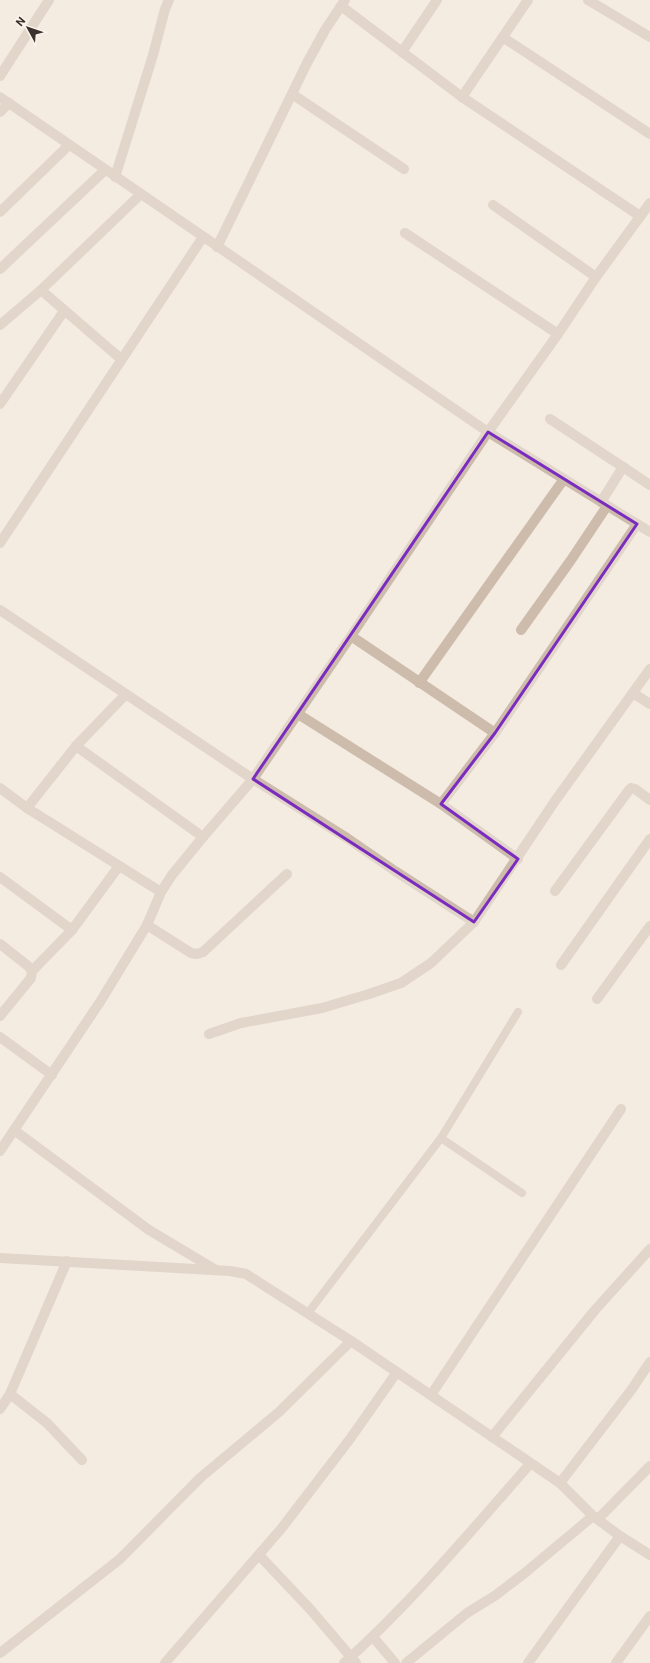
<svg xmlns="http://www.w3.org/2000/svg" width="650" height="1663" viewBox="0 0 650 1663" font-family="Roboto,sans-serif">
  <style>
    .lines { fill: none; stroke-linecap: round; stroke-linejoin: round }
    .service { stroke: #cdbbac; stroke-width: 8 }
    .minor { stroke: #cdbbac; stroke-width: 10 }
    .tertiary { stroke: #cdbbac; stroke-width: 10 }
    .marked { fill: none; stroke: #7b2cbf; stroke-width: 3; stroke-linejoin: round }
  </style>
  <rect width="100%" height="100%" fill="#f4ebe1"/>
  <g class="lines">
    <g class="service">
      <polyline points="441,1138 522,1193"/>
      <polyline points="308,1313 441,1138 518,1012"/>
    </g>
    <g class="minor">
      <polyline points="588,0 650,37"/>
      <polyline points="341,6 462,97 640,216"/>
      <polyline points="504,38 650,134"/>
      <polyline points="402,52 437,0"/>
      <polyline points="0,76 49,0"/>
      <polyline points="292,94 404,169"/>
      <polyline points="462,97 528,0"/>
      <polyline points="0,112 9,103"/>
      <polyline points="115,177 153,55 165,9 169,0"/>
      <polyline points="493,205 596,277"/>
      <polyline points="0,212 69,145"/>
      <polyline points="405,233 558,334"/>
      <polyline points="217,247 307,63 325,30 345,0"/>
      <polyline points="0,269 105,170"/>
      <polyline points="41,290 121,359"/>
      <polyline points="0,325 41,290 141,194"/>
      <polyline points="0,404 64,311"/>
      <polyline points="550,419 623,467 601,502"/>
      <polyline points="623,467 650,485"/>
      <polyline points="0,543 203,237"/>
      <polyline points="0,610 253,779 347,838 395,871 474,922"/>
      <polyline points="521,630 571,560 607,506"/>
      <polyline points="351,636 495,733"/>
      <polyline points="419,683 564,479"/>
      <polyline points="633,693 650,704"/>
      <polyline points="298,714 441,804 518,859"/>
      <polyline points="76,746 203,837"/>
      <polyline points="0,788 27,808 161,892"/>
      <polyline points="441,804 495,733 637,524"/>
      <polyline points="27,808 76,746 126,694"/>
      <polyline points="0,877 72,930"/>
      <polyline points="555,891 629,790 631,788 635,789 650,800"/>
      <polyline points="147,925 191,953 197,954 203,952 287,874"/>
      <polyline points="0,944 28,966 32,971"/>
      <polyline points="561,965 650,839"/>
      <polyline points="597,999 650,926"/>
      <polyline points="0,1016 31,978 32,971 72,930 119,866"/>
      <polyline points="209,1034 241,1023 322,1008 369,994 401,983 431,963 474,922 555,801 650,669"/>
      <polyline points="0,1037 52,1075"/>
      <polyline points="14,1130 149,1230 216,1270"/>
      <polyline points="0,1151 100,1002 147,925 161,892 172,875 203,837 253,779 351,636 488,432 558,334 596,277 650,203"/>
      <polyline points="0,1258 230,1271 246,1274 351,1341 560,1483 593,1516 620,1536 650,1555"/>
      <polyline points="10,1394 47,1423 82,1460"/>
      <polyline points="431,1395 621,1109"/>
      <polyline points="0,1409 10,1394 67,1261"/>
      <polyline points="492,1437 595,1310 650,1249"/>
      <polyline points="560,1483 632,1389 650,1362"/>
      <polyline points="598,1519 650,1466"/>
      <polyline points="259,1555 310,1609 356,1663"/>
      <polyline points="373,1637 395,1663"/>
      <polyline points="0,1653 120,1559 200,1478 279,1412 351,1341"/>
      <polyline points="165,1663 281,1529 350,1439 397,1372"/>
      <path d="M 344,1663 C 412,1602 470,1532 530,1464"/>
      <polyline points="406,1663 467,1613 496,1595 526,1572 593,1516"/>
      <polyline points="528,1663 620,1536"/>
      <polyline points="616,1663 650,1616"/>
    </g>
    <polyline class="tertiary" points="0,97 488,432 650,532"/>
  </g>
  <path d="M0 0H650V1663H0ZM 488,432 L 637,524 L 495,733 L 441,804 L 518,859 L 474,922 L 253,779 Z" fill="#f4ebe1" fill-opacity=".55" fill-rule="evenodd"/>
  <path class="marked" d="M 488,432 L 637,524 L 495,733 L 441,804 L 518,859 L 474,922 L 253,779 Z"/>
  <g transform="translate(28 28) rotate(310)" stroke="#fbf5ee" stroke-width="3" paint-order="stroke">
  <path d="M0-3L7 15L0 10L-7 15Z" fill="#3b302b"/>
  <text y="-6" font-size="11" font-weight="bold" text-anchor="middle" fill="#3b302b">N</text>
  </g>
</svg>
